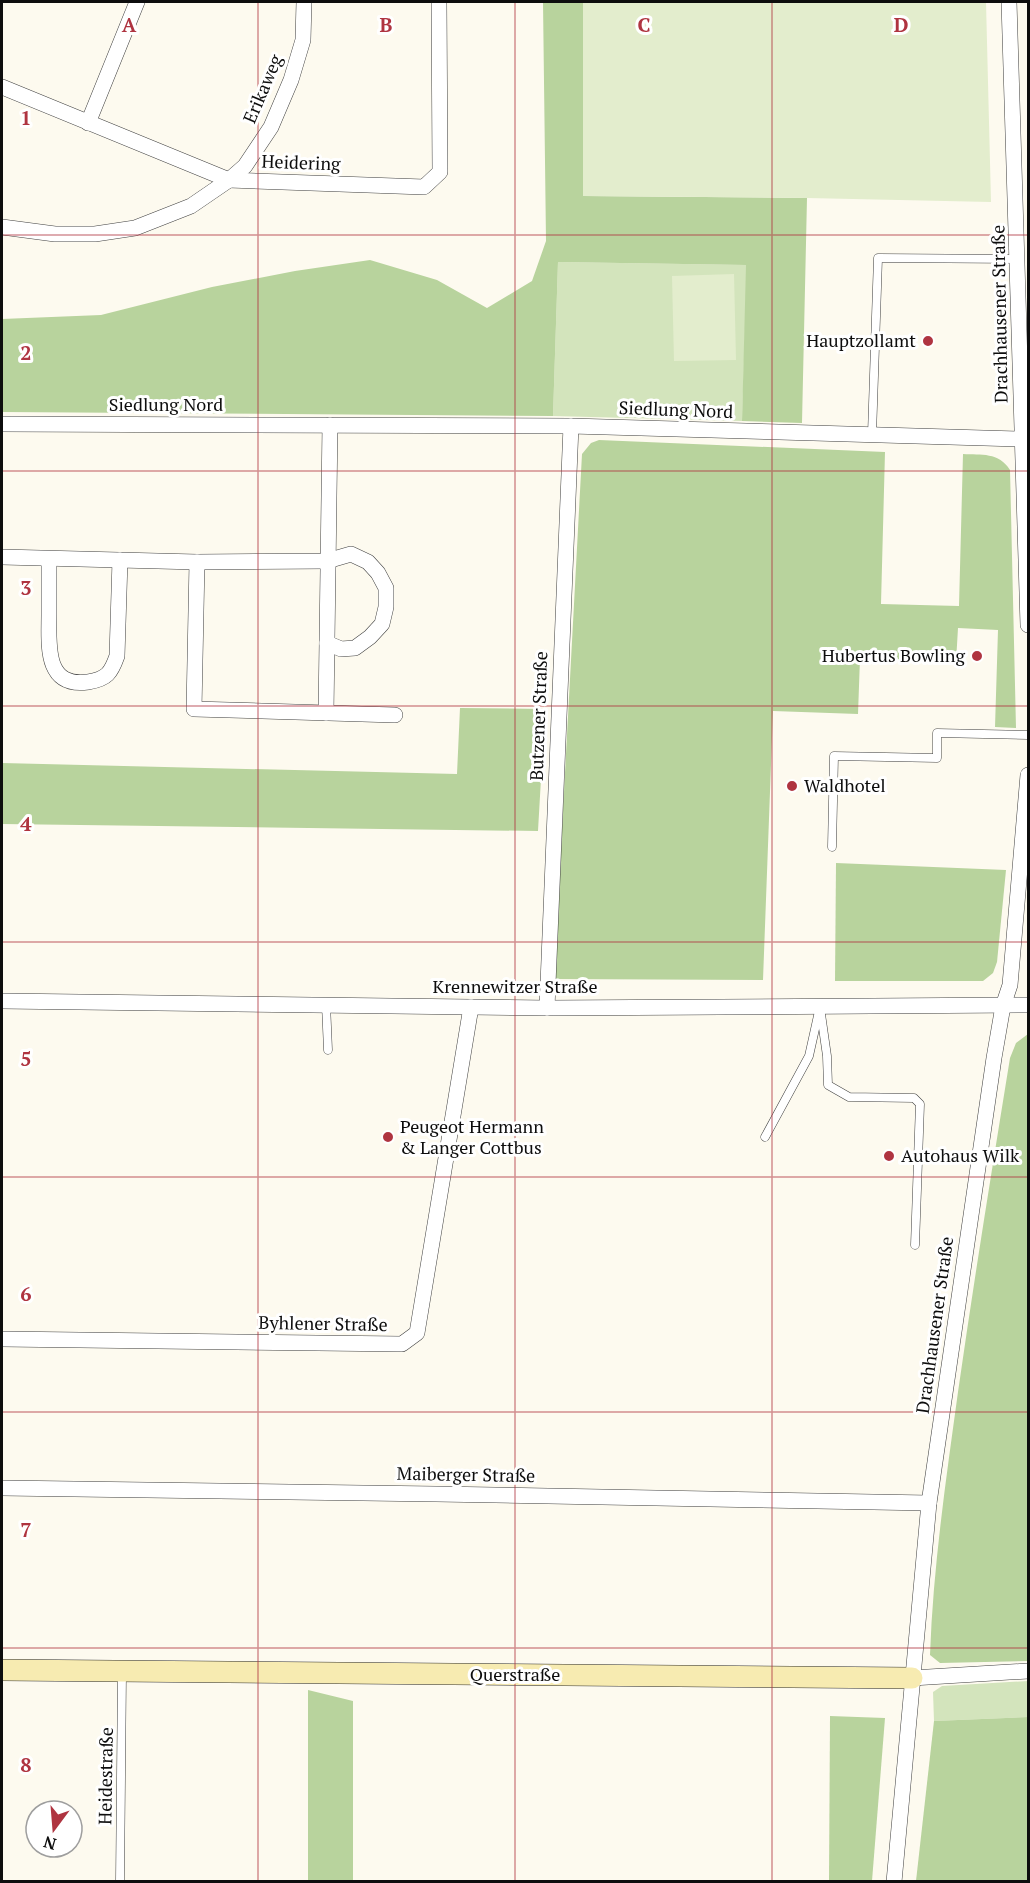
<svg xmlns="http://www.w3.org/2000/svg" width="1030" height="1883" viewBox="0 0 1030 1883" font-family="'PT Serif',serif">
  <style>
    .green { fill: #d3e4bc }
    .forest { fill: #b8d39d }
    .pitch { fill: #e3edcd }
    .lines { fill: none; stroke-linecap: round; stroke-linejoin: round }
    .lane-casing { stroke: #404040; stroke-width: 9 }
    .street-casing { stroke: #404040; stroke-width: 16 }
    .secondary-casing { stroke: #2f2f2f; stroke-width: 22 }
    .lane { stroke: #fff; stroke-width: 8 }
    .street { stroke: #fff; stroke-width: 15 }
    .secondary { stroke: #f7ebb1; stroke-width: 21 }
    .grid { fill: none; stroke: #af3440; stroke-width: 1.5; stroke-opacity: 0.55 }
    .poi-dot { fill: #af3440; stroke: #fff; stroke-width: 2 }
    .labels { text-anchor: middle; stroke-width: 6; stroke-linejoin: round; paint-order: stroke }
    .street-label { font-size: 18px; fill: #0d0d0d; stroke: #fff }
    .poi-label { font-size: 18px; fill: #0d0d0d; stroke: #fff; text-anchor: start }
    .grid-label { font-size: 20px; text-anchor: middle; font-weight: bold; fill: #af3440; stroke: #fff; stroke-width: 6; stroke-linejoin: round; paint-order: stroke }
  </style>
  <rect width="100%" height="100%" fill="#fdfaef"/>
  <g class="green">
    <polygon points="558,262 747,265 742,421 553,416"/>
    <polygon points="1028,1681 1028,1717 934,1721 933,1692 942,1686"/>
  </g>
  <g class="forest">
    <polygon points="543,2 583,2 584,196 807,198 802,423 742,421 746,265 558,262 553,416 2,412 2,319 101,315 212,287 295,271 370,260 437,280 487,308 532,281 546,241"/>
    <path d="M 599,440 L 885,452 L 881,604 L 959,606 L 963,454 C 981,455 999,452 1010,470 L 1016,728 L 995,727 L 998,630 L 958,628 L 956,662 L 860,658 L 858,714 L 773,711 L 763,980 L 554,979 L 582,454 L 591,443 Z"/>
    <polygon points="460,708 545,709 538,831 2,824 2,763 457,774"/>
    <polygon points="836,863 1006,870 997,962 993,973 983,981 835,981"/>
    <path d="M 1028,1034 L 1028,1661 L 940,1663 L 930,1655 C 933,1567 946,1480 958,1392 C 974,1280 992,1169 1010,1058 L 1016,1043 Z"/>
    <polygon points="308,1690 353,1701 353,1881 308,1881"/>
    <polygon points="830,1716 885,1718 872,1881 829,1881"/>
    <polygon points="1028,1717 1028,1881 916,1881 934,1721"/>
  </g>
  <g class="pitch">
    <polygon points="583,2 986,2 991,202 807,198 583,196"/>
    <polygon points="734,274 736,360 674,361 672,276"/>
  </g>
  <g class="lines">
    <defs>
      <g id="lane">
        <polyline points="872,434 878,258 1018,259"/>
        <polyline points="832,847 834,756 937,758 937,733 1028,735"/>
        <polyline points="326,1004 328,1050"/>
        <polyline points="820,1007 827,1056 828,1085 849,1097 914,1098 920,1104 915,1245"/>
        <polyline points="765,1137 809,1056 819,1011"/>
        <polyline points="120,1882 122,1673"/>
      </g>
      <g id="street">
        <path d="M 1009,2 C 1017,209 1021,417 1028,625"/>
        <polyline points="2,87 229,180 424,187 440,172 439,2"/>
        <polyline points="88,123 137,2"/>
        <polyline points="2,227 55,234 95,234 135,228 191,206 229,180 245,166 271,127 291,80 303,40 304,2"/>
        <polyline points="2,424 571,426 1022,439"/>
        <polyline points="2,557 197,562 327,561 351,554 368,562 378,573 386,588 386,607 382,624 370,637 355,648 341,649 327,643"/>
        <path d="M 49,559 C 49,577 49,596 49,615 C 49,644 44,688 88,682 C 107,679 111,673 117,656 L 120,560"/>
        <polyline points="197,562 194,709 395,715"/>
        <polyline points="326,713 330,425"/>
        <polyline points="2,1001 547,1008 1028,1005"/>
        <polyline points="547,1008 571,426"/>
        <polyline points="2,1339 402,1344 417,1333 471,1007"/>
        <polyline points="2,1488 436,1494 929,1503"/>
        <polyline points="912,1678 1028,1671"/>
        <polyline points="894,1882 929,1503 994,1058 1003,1006 1010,985 1028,775"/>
      </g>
      <polyline id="secondary" points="2,1670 912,1678"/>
    </defs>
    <use href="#lane" class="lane-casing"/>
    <use href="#street" class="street-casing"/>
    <use href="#secondary" class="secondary-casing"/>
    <use href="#lane" class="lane"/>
    <use href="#street" class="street"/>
    <use href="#secondary" class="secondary"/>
  </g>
  <path class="grid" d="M 258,2 L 258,1882M 515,2 L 515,1882M 772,2 L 772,1882M 2,235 L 1028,235M 2,471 L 1028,471M 2,706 L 1028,706M 2,942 L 1028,942M 2,1177 L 1028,1177M 2,1412 L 1028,1412M 2,1648 L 1028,1648"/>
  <g class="poi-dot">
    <circle cx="928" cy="341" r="6"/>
    <circle cx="977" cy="656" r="6"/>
    <circle cx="792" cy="786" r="6"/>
    <circle cx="388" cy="1137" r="6"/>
    <circle cx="889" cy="1156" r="6"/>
  </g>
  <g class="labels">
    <g class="street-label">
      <text transform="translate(263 89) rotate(-67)" y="6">Erikaweg</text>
      <text transform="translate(301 163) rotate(2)" y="6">Heidering</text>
      <text transform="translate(1000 314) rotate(-91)" y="6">Drachhausener Straße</text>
      <text x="166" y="411">Siedlung Nord</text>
      <text transform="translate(676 410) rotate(2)" y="6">Siedlung Nord</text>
      <text transform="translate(539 716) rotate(-88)" y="6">Butzener Straße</text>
      <text x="515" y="993">Krennewitzer Straße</text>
      <text transform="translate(323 1324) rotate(1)" y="6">Byhlener Straße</text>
      <text transform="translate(935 1325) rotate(-82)" y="6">Drachhausener Straße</text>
      <text transform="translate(466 1475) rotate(1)" y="6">Maiberger Straße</text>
      <text x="515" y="1681">Querstraße</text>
      <text transform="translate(106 1776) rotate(-89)" y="6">Heidestraße</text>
    </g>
    <g class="poi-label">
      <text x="916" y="347" text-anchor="end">Hauptzollamt</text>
      <text x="965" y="662" text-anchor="end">Hubertus Bowling</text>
      <text x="804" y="792">Waldhotel</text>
      <text x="400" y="1133">Peugeot Hermann<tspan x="400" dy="21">&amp; Langer Cottbus</tspan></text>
      <text x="901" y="1162">Autohaus Wilk</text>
    </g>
  </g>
  <g class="grid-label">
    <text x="129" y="32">A</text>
    <text x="386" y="32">B</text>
    <text x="644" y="32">C</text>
    <text x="901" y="32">D</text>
    <text x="26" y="125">1</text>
    <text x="26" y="360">2</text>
    <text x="26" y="595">3</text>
    <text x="26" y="831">4</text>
    <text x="26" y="1066">5</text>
    <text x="26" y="1301">6</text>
    <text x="26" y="1537">7</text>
    <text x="26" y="1772">8</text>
  </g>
  <rect width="1030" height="1883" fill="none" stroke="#0d0d0d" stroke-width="6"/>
  <g transform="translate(54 1829) rotate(196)"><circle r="28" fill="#ffffff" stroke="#9e9e9e" stroke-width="1.5"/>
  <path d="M0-4.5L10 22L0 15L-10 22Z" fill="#af3440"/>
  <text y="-9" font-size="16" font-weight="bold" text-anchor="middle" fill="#0d0d0d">N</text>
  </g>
</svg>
